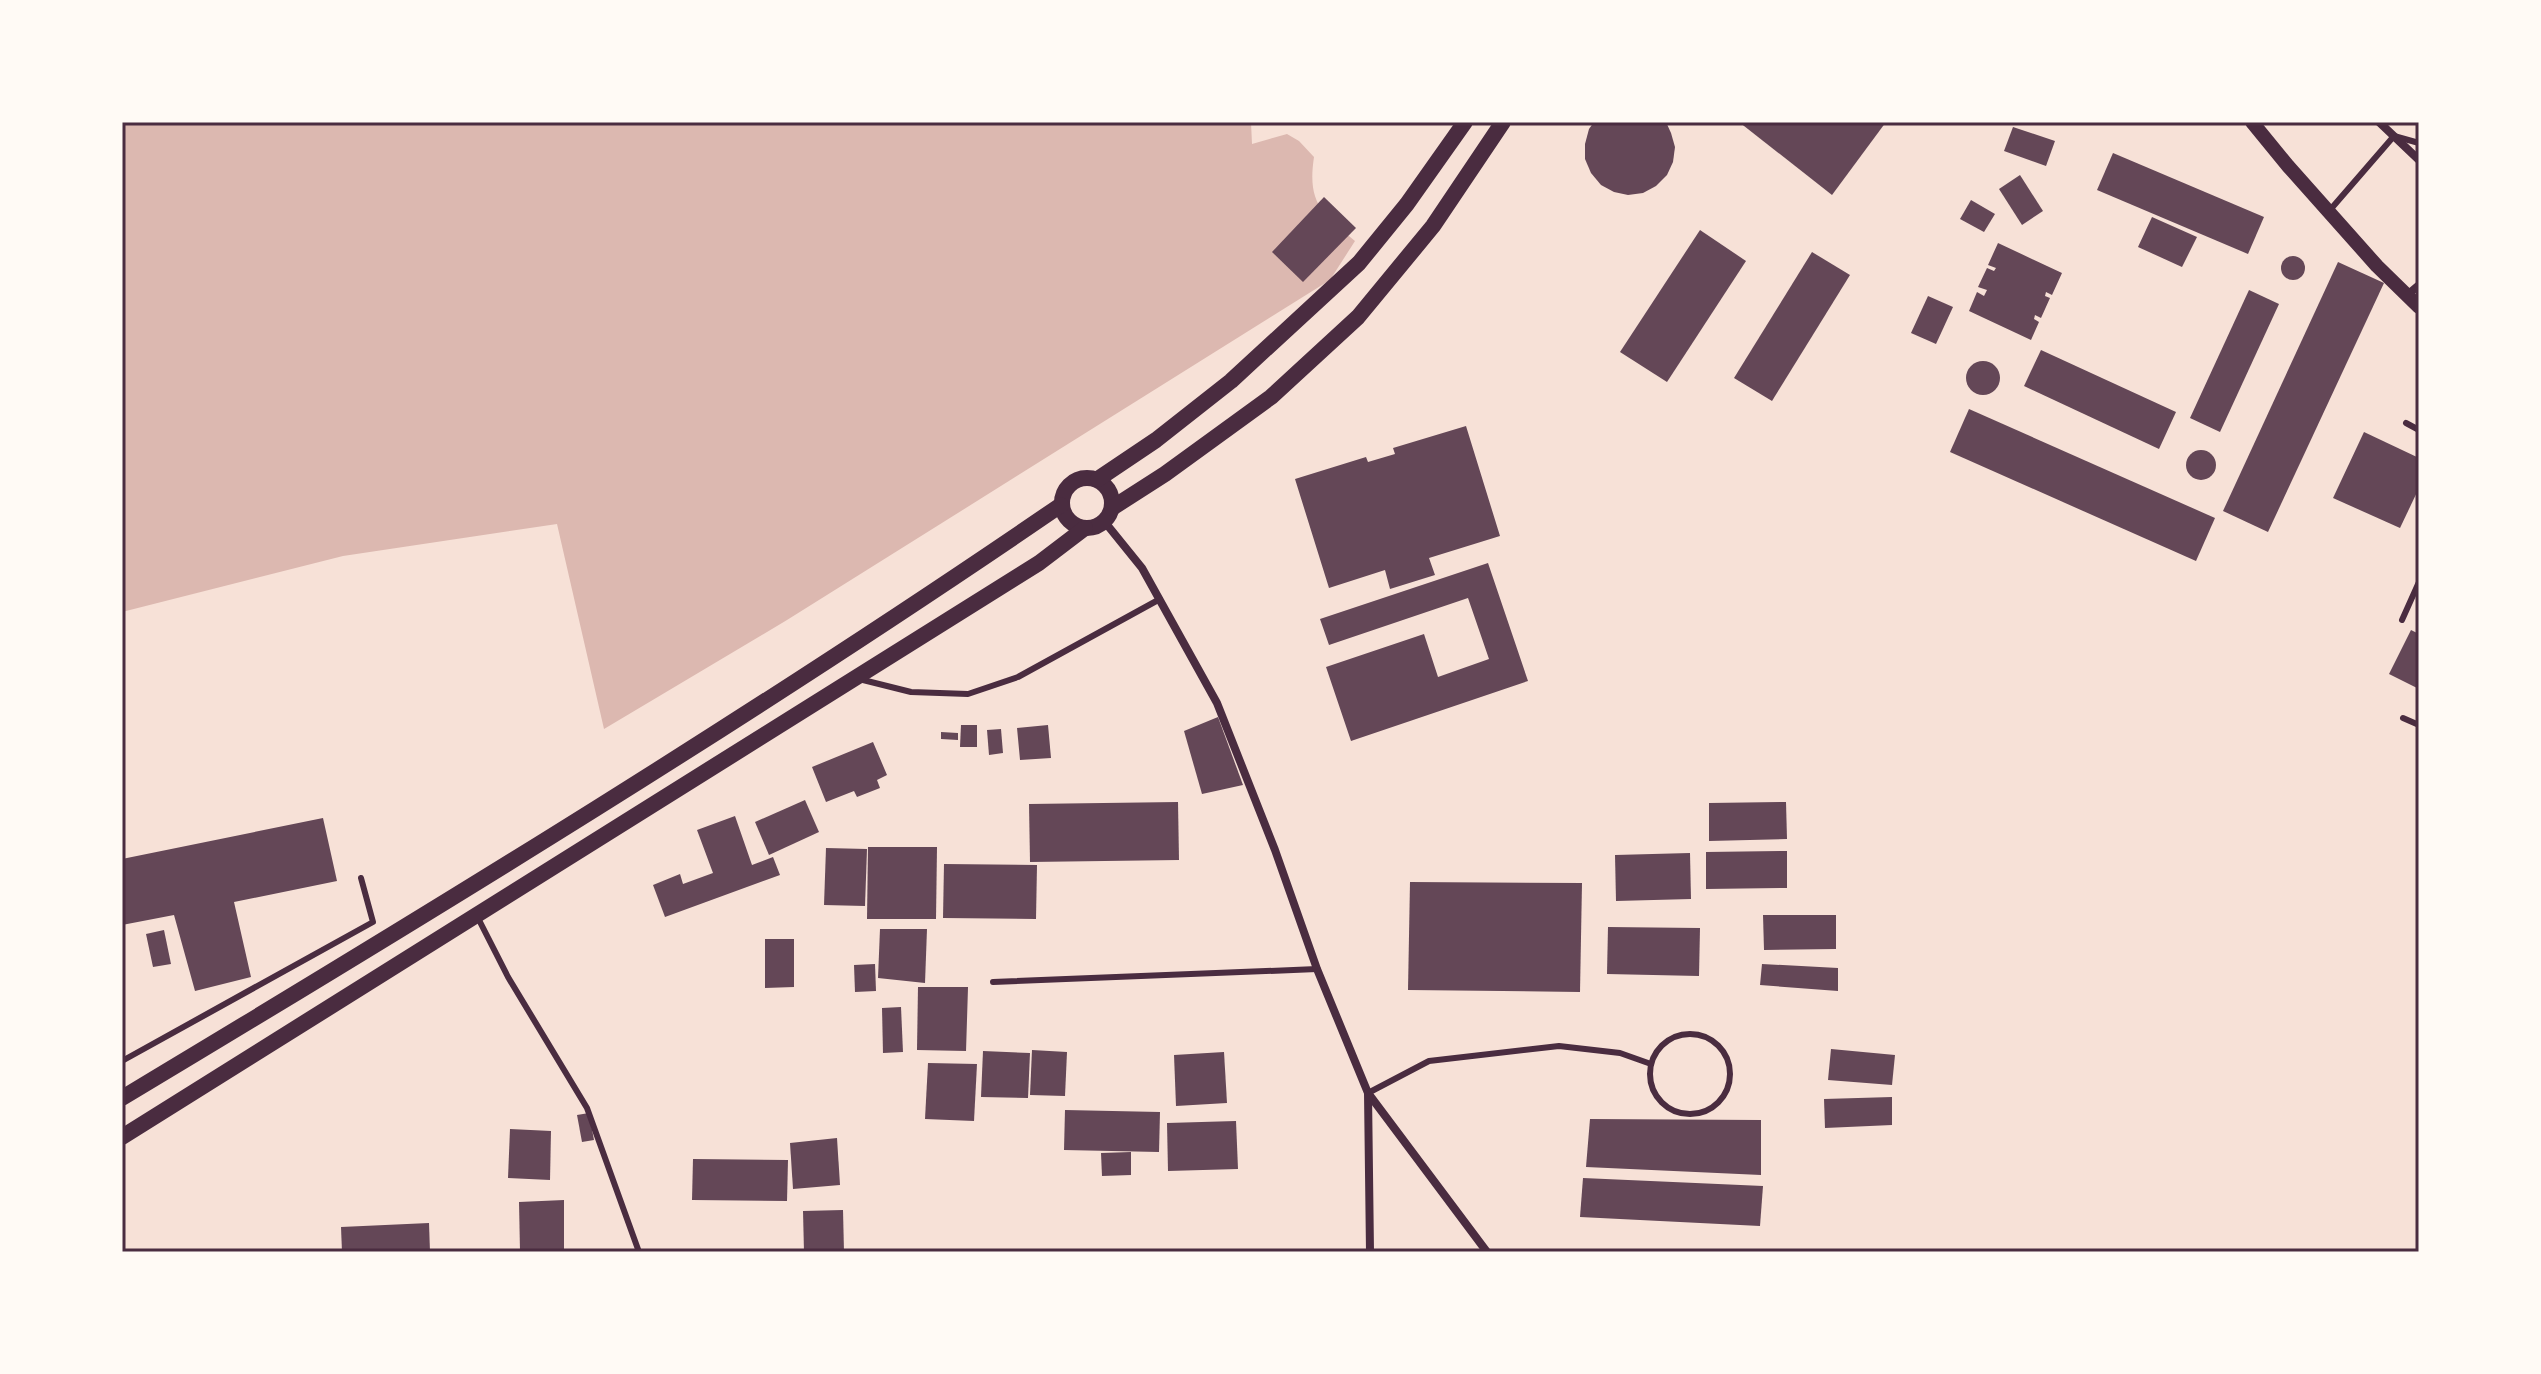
<svg xmlns="http://www.w3.org/2000/svg" width="2541" height="1374" viewBox="0 0 2541 1374" font-family="'Roboto Serif',serif">
  <style>
    .water { fill: #dcb8b0 }
    .building { fill: #644757 }
    .lines { fill: none; stroke-linecap: round; stroke-linejoin: round }
    .service { stroke: #4a2c40; stroke-width: 6 }
    .minor { stroke: #4a2c40; stroke-width: 8 }
    .tertiary { stroke: #4a2c40; stroke-width: 14 }
    .secondary { stroke: #4a2c40; stroke-width: 16 }
    .neatline { fill: none; stroke: #4a2c40; stroke-width: 3 }
  </style>
  <rect width="100%" height="100%" fill="#f7e1d7"/>
  <path class="water" d="M 122,122 L 1251,122 L 1252,144 L 1287,134 L 1299,141 L 1314,157 C 1307,203 1322,214 1355,241 L 1330,280 L 787,620 L 604,729 L 557,524 L 343,556 L 122,612 Z"/>
  <g class="building">
    <polygon points="1594,122 1666,122 1671,133 1675,147 1673,162 1667,175 1656,186 1643,193 1628,195 1614,192 1601,185 1591,173 1585,159 1585,144 1589,129"/>
    <polygon points="1739,122 1886,122 1832,195"/>
    <polygon points="2013,127 2055,141 2046,166 2004,151"/>
    <polygon points="2113,153 2264,217 2248,254 2097,190"/>
    <polygon points="2020,175 2043,211 2022,225 1999,189"/>
    <polygon points="1324,197 1356,228 1303,282 1272,252"/>
    <polygon points="1971,200 1995,214 1984,232 1960,219"/>
    <polygon points="2152,217 2197,237 2182,267 2138,247"/>
    <polygon points="1700,230 1746,261 1667,382 1620,352"/>
    <polygon points="1998,243 2062,273 2052,295 2046,292 2045,296 2050,298 2041,318 2035,315 2034,319 2039,322 2031,340 1969,311 1977,292 1984,296 1987,290 1978,287 1987,268 1994,271 1996,268 1988,265"/>
    <polygon points="1812,252 1850,275 1772,401 1734,378"/>
    <circle cx="2293" cy="268" r="12"/>
    <polygon points="2338,262 2384,283 2268,532 2223,511"/>
    <polygon points="2249,290 2279,304 2220,432 2190,418"/>
    <polygon points="1928,296 1953,307 1936,344 1911,333"/>
    <polygon points="2041,350 2176,412 2159,449 2024,386"/>
    <circle cx="1983" cy="378" r="17"/>
    <polygon points="1969,409 2215,518 2196,561 1950,452"/>
    <polygon points="1466,426 1500,536 1429,558 1435,575 1390,589 1385,570 1329,588 1295,479 1366,457 1368,462 1395,454 1393,448"/>
    <polygon points="2364,432 2419,458 2419,488 2400,528 2333,498"/>
    <circle cx="2201" cy="465" r="15"/>
    <polygon points="1488,563 1528,681 1351,741 1326,667 1424,634 1438,677 1489,659 1468,598 1329,645 1320,619"/>
    <polygon points="2411,630 2419,634 2419,689 2389,674"/>
    <polygon points="1218,717 1243,785 1202,794 1184,731"/>
    <polygon points="961,725 977,725 977,747 960,747"/>
    <polygon points="1048,725 1051,758 1020,760 1017,728"/>
    <polygon points="1001,729 1003,753 989,755 987,730"/>
    <polygon points="941,732 958,733 958,740 941,739"/>
    <polygon points="873,742 887,775 877,780 880,788 857,797 854,791 826,802 812,767"/>
    <polygon points="805,800 819,832 769,855 755,822"/>
    <polygon points="1178,802 1179,860 1030,862 1029,804"/>
    <polygon points="1786,802 1787,839 1709,841 1709,803"/>
    <polygon points="735,816 752,865 773,857 780,875 665,917 653,885 680,874 683,884 713,873 697,830"/>
    <polygon points="323,818 337,881 234,902 251,977 195,991 174,915 122,925 122,859"/>
    <polygon points="868,847 937,847 936,919 867,919"/>
    <polygon points="826,848 867,849 865,906 824,905"/>
    <polygon points="1787,851 1787,888 1706,889 1706,852"/>
    <polygon points="1690,853 1691,899 1616,901 1615,855"/>
    <polygon points="944,864 1037,865 1036,919 943,918"/>
    <polygon points="1410,882 1582,883 1580,992 1408,990"/>
    <polygon points="1763,915 1836,915 1836,949 1764,950"/>
    <polygon points="1608,927 1700,928 1699,976 1607,974"/>
    <polygon points="880,929 927,929 925,983 878,978"/>
    <polygon points="164,930 171,964 153,967 146,934"/>
    <polygon points="765,939 794,939 794,987 765,988"/>
    <polygon points="875,964 876,991 855,992 854,965"/>
    <polygon points="1762,964 1838,968 1838,991 1760,985"/>
    <polygon points="918,987 968,987 966,1051 917,1050"/>
    <polygon points="901,1007 903,1052 883,1053 882,1008"/>
    <polygon points="1831,1049 1895,1055 1892,1085 1828,1080"/>
    <polygon points="1032,1050 1067,1052 1065,1096 1030,1095"/>
    <polygon points="983,1051 1030,1053 1028,1098 981,1097"/>
    <polygon points="1224,1052 1227,1103 1176,1106 1174,1055"/>
    <polygon points="928,1063 977,1064 974,1121 925,1119"/>
    <polygon points="1892,1097 1892,1125 1825,1128 1824,1099"/>
    <polygon points="1065,1110 1160,1112 1159,1152 1064,1150"/>
    <polygon points="589,1113 594,1140 582,1142 577,1115"/>
    <polygon points="1590,1119 1761,1120 1761,1175 1586,1167"/>
    <polygon points="1236,1121 1238,1169 1168,1171 1167,1123"/>
    <polygon points="510,1129 551,1131 550,1180 508,1178"/>
    <polygon points="837,1138 840,1185 793,1189 790,1143"/>
    <polygon points="1131,1152 1131,1175 1102,1176 1101,1153"/>
    <polygon points="693,1159 788,1160 787,1201 692,1200"/>
    <polygon points="1583,1178 1763,1186 1760,1226 1580,1217"/>
    <polygon points="564,1200 564,1250 520,1251 519,1202"/>
    <polygon points="843,1210 844,1252 804,1252 803,1211"/>
    <polygon points="429,1223 430,1252 342,1252 341,1227"/>
  </g>
  <g class="lines">
    <g class="service">
      <polyline points="2330,210 2394,136 2419,143"/>
      <polyline points="2406,423 2419,430"/>
      <polyline points="2402,620 2419,582"/>
      <polyline points="859,679 911,692 968,694 1018,677 1160,599"/>
      <polyline points="2403,718 2419,725"/>
      <polyline points="478,918 508,977 587,1108 639,1252"/>
      <polyline points="993,982 1317,969"/>
      <circle cx="1690" cy="1074" r="40"/>
      <polyline points="122,1061 373,922 361,878"/>
      <polyline points="1368,1093 1429,1061 1559,1046 1620,1053 1651,1064"/>
    </g>
    <g class="minor">
      <polyline points="2379,122 2419,160"/>
      <polyline points="2406,296 2419,285"/>
      <polyline points="1104,521 1142,568 1217,703 1275,850 1317,969 1368,1093 1487,1252"/>
      <polyline points="1368,1093 1370,1252"/>
    </g>
    <polyline class="tertiary" points="2252,122 2288,166 2377,266 2419,307"/>
    <g class="secondary">
      <circle cx="1087" cy="503" r="25"/>
      <polyline points="1098,479 1156,440 1231,381 1359,263 1407,204 1465,122"/>
      <polyline points="1112,508 1165,474 1271,397 1358,317 1433,226 1503,122"/>
      <path d="M 122,1098 C 440,907 756,714 1061,505"/>
      <polyline points="122,1137 1039,563 1085,528"/>
    </g>
  </g>
  <rect width="2541" height="1374" fill="none" stroke="#fffaf5" stroke-width="248"/>
  <rect x="124" y="124" width="2293" height="1126" class="neatline"/>
</svg>
